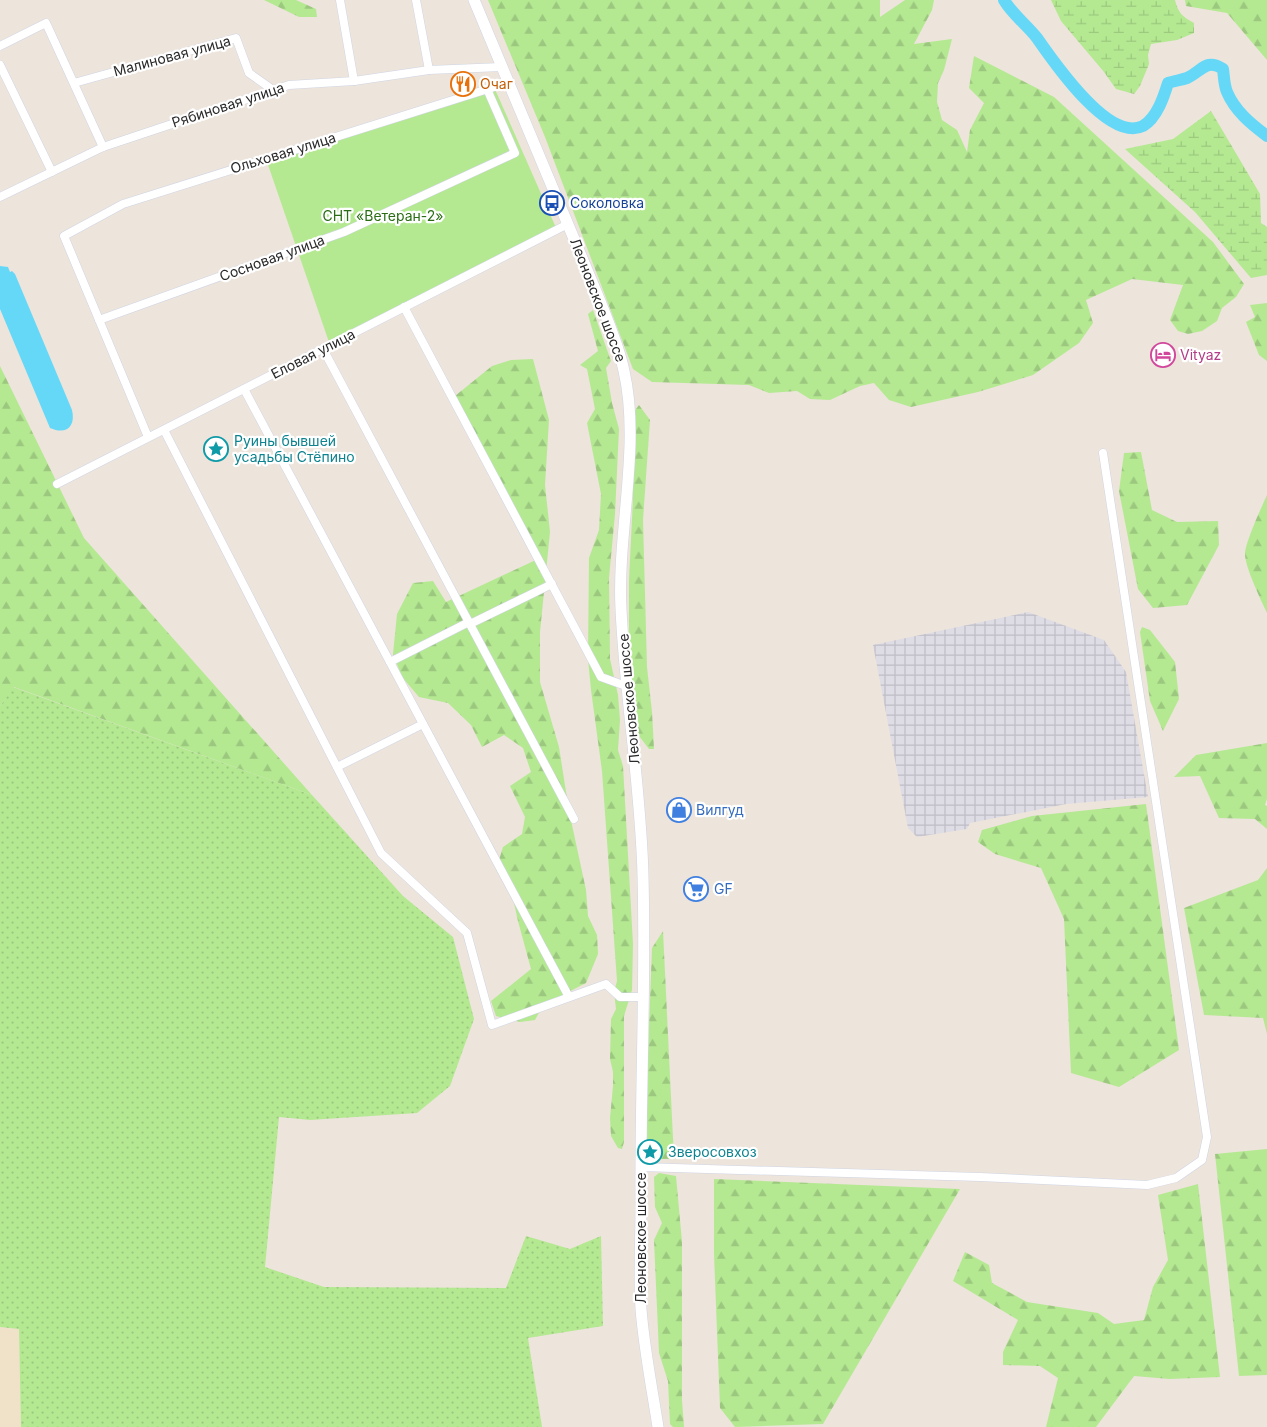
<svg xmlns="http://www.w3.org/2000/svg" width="1267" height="1427" font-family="Inter,sans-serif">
  <defs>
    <pattern id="industrial-grid" width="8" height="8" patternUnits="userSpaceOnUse" patternTransform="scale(1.25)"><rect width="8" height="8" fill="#dedce5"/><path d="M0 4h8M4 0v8" fill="none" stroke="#bfbdc5"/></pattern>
    <pattern id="grass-dots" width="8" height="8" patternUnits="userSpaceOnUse" patternTransform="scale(1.25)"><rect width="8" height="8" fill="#b4e992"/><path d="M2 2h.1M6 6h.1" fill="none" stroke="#9bc87e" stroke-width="1.8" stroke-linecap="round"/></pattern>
    <pattern id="forest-firs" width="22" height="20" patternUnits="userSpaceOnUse" patternTransform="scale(1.25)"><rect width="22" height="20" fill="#b4e992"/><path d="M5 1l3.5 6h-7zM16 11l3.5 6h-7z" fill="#9bc87e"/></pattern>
    <pattern id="wetland-marsh" width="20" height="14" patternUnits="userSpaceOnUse" patternTransform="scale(1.25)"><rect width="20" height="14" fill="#b4e992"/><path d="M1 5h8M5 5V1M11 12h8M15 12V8" fill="none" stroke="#9bc87e"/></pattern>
  </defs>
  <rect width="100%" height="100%" fill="#ede4db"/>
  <polygon fill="url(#industrial-grid)" points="1028,612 1104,640 1126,672 1148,797 1066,804 970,823 967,829 917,837 908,828 873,645"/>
  <polygon fill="#f0e2c8" points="0,1327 19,1329 21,1427 0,1427"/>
  <polygon fill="url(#grass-dots)" points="13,687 312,795 403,896 453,937 474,1019 450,1086 417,1113 310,1120 279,1117 265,1267 324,1287 506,1288 526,1236 570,1249 601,1236 603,1326 528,1338 542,1427 21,1427 19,1329 0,1327 0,706"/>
  <g fill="url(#forest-firs)">
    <polygon points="264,0 296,0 316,9 317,17 299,17"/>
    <polygon points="488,0 880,0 880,17 905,0 934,0 932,10 914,44 952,39 944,70 938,83 937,102 942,120 957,130 967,152 970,130 984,103 969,88 974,56 1054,97 1213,242 1244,284 1236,297 1222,308 1217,321 1202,331 1188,334 1178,331 1170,320 1183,285 1132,279 1086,300 1093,323 1079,343 1033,375 978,392 911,407 889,400 874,383 860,386 830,400 810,399 797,391 769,393 749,385 652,382 633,369 545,137"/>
    <polygon points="1185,0 1267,0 1267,60 1227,13 1186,6"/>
    <polygon points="1267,303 1267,361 1259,355 1246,322 1255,317 1250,305"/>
    <polygon points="593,310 611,361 606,368 612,403 619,429 615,514 609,578 610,659 618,695 620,720 618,750 623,766 633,944 632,990 624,1016 624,1142 622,1149 618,1148 611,1136 610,1118 613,1086 613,1072 610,1059 611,1019 616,1009 614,992 617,981 602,771 591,690 588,659 589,558 599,530 601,494 587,423 595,409 587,369 580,365 598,351 588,314"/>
    <polygon points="533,359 549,420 545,485 550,532 540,632 540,682 559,747 569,811 586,890 588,916 597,935 598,954 586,983 543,1005 535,1020 520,1022 496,1016 491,1001 531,969 518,921 511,890 496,870 503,847 522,834 525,817 510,786 531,772 523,748 504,735 482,747 471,725 448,703 419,697 402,677 393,654 397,614 413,583 433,581 446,602 538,559 455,396 492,366 511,360"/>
    <polygon points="0,366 84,538 312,795 14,687 0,706"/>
    <polygon points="639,405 650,420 643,520 647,667 652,712 654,749 649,749 636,732 629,647 629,580 633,498 633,413"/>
    <polygon points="1141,452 1152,510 1177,522 1218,521 1219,545 1187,605 1153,608 1138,589 1119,491 1124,453"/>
    <path d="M 1267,495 L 1267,613 C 1261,600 1245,567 1245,554 C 1245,543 1262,506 1267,495 Z"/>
    <polygon points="1142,627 1150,630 1175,662 1179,699 1163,731 1150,701 1140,632"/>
    <polygon points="1267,743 1267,799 1265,805 1267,806 1267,829 1255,819 1219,818 1200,776 1174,777 1196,755"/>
    <polygon points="1146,804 1179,1050 1119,1087 1071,1073 1064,919 1041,868 995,854 978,842 982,830 1032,816"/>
    <polygon points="1267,868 1267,1034 1263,1018 1204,1015 1184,908 1258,880"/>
    <polygon points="663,931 674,1159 644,1159 652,948"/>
    <polygon points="1267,1149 1267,1375 1239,1376 1215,1154"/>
    <polygon points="659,1173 676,1176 682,1242 682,1400 684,1427 673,1427 670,1424 668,1381 659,1353 654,1240 662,1223 655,1207 654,1177"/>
    <polygon points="714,1179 960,1189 823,1424 735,1427 720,1408 714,1254"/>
    <polygon points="1198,1184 1220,1377 1170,1379 1134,1376 1096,1427 1046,1427 1058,1378 1040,1366 1003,1365 1003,1352 1018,1320 953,1281 965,1252 989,1265 992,1283 1027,1302 1098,1313 1114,1324 1144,1320 1153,1287 1168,1260 1158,1195"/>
  </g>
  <g fill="url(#wetland-marsh)">
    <path d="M 1051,0 L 1175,0 C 1178,13 1183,17 1194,23 L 1194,33 L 1177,40 L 1151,44 L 1148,55 L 1149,64 L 1140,86 L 1134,94 L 1116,89 L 1104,72 L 1061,21 Z"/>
    <polygon points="1211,111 1260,194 1261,223 1267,227 1267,275 1251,278 1195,212 1125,149 1173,139"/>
  </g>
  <polygon fill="#b4e992" points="494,87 557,230 330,345 266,159"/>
  <path fill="#65d8f8" d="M 0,266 L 8,267 L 10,272 L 12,271 L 15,274 L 72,410 C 76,427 66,435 50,428 L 0,309 Z"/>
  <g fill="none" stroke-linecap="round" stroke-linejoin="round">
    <path stroke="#65d8f8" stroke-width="12" d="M 1004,0 C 1012,14 1027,25 1037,38 C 1053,61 1109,143 1143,126 C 1157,118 1164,96 1168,83 C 1174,81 1181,80 1187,78 C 1202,71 1206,58 1223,69 C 1224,76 1224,85 1227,92 C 1235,111 1251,124 1267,136"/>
    <defs>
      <g id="street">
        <polyline points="340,0 354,81"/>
        <polyline points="416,0 429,70"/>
        <polyline points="0,46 46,23 103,147"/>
        <polyline points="0,65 52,172"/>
        <polyline points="74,83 236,38 249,73 273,90"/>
        <polyline points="0,197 103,147 289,85 354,81 429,70 501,67"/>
        <polyline points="404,307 601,677 626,686"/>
        <polyline points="99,320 344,232 515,153 487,89"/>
        <polyline points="323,349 574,819"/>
        <polyline points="244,389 569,997"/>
        <polyline points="164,430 381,853 467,933 492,1025 606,984 620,997 644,997"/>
        <polyline points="148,437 64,236 123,204 507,83"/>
        <polyline points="57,484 568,224"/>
        <polyline points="470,624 552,584"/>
        <polyline points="390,662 469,622"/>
        <polyline points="337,767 423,724"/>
        <polyline points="641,1167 980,1177 1147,1185 1176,1178 1202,1160 1207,1137 1103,453"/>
      </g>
      <path id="secondary" d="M 474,0 L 600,301 C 609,324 619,347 624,371 C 641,446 617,531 621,609 C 625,698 641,787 643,876 C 646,986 640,1096 641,1206 C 641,1240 639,1275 641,1309 C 644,1348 652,1388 658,1427"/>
    </defs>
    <use href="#street" stroke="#d0d5e4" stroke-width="9"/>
    <use href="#secondary" stroke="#d0d5e4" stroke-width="12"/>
    <use href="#street" stroke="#fff" stroke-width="8"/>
    <use href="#secondary" stroke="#fff" stroke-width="11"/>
  </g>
  <defs>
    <symbol id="restaurant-ring" viewBox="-11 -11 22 22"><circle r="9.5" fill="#fff" stroke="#e8710a" stroke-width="1.5"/><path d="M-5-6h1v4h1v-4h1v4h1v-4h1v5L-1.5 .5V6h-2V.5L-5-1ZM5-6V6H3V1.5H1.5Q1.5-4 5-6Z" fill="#e8710a"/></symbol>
    <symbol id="bus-ring" viewBox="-11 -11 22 22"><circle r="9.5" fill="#fff" stroke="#1a4fb4" stroke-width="1.5"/><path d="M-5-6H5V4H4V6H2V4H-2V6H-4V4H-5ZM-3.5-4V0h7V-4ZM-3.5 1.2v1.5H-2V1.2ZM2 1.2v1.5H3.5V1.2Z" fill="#1a4fb4"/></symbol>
    <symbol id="hotel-ring" viewBox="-11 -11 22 22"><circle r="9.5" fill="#fff" stroke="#d1479c" stroke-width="1.5"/><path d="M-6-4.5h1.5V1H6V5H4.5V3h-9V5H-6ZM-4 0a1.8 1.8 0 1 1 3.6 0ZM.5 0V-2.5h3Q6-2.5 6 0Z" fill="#d1479c"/></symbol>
    <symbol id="sight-ring" viewBox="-11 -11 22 22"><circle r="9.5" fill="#fff" stroke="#0f9aa8" stroke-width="1.5"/><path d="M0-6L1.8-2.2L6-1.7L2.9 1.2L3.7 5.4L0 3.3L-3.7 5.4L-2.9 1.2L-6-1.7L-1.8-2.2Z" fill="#0f9aa8"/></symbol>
    <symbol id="shop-ring" viewBox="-11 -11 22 22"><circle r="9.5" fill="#fff" stroke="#3f7fe0" stroke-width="1.5"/><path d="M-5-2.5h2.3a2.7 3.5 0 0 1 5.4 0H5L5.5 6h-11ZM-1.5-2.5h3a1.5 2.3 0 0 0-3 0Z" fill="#3f7fe0"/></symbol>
    <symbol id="supermarket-ring" viewBox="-11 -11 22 22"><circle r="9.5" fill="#fff" stroke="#3f7fe0" stroke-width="1.5"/><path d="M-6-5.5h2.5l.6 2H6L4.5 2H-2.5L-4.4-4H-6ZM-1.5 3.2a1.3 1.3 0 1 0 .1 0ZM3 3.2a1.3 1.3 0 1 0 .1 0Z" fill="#3f7fe0"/></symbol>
  </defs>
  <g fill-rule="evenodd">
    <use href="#restaurant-ring" x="449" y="70" width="28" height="28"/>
    <use href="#bus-ring" x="538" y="189" width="28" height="28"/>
    <use href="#hotel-ring" x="1149" y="341" width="28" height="28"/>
    <use href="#sight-ring" x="202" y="435" width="28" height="28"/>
    <use href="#shop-ring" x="665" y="796" width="28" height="28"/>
    <use href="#supermarket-ring" x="682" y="875" width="28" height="28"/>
    <use href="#sight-ring" x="636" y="1138" width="28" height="28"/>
  </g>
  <g text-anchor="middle" stroke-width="4.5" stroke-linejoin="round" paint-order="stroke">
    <g font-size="14" fill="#2a2a2a" stroke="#fff">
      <text transform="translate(172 56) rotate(-15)" y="5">Малиновая улица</text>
      <text transform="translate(228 105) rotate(-18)" y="5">Рябиновая улица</text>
      <text transform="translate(283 153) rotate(-17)" y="5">Ольховая улица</text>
      <text transform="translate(272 258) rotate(-20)" y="5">Сосновая улица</text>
      <text transform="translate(598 300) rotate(69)" y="5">Леоновское шоссе</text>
      <text transform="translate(313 354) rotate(-27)" y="5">Еловая улица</text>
      <text transform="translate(629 699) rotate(-95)" y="5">Леоновское шоссе</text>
      <text transform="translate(641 1238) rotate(-90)" y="5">Леоновское шоссе</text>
    </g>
    <g font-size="14" fill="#c56008" stroke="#fff" text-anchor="start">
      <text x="480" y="89">Очаг</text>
    </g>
    <g font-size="14" fill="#164399" stroke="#fff" text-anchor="start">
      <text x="570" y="208">Соколовка</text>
    </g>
    <g font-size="14" fill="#2a6d14" stroke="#fff">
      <text x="383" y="221">СНТ «Ветеран-2»</text>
    </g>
    <g font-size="14" fill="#b23c85" stroke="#fff" text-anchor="start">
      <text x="1180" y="360">Vityaz</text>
    </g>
    <g font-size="14" fill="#0d838f" stroke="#fff" text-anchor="start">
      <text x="234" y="446">Руины бывшей<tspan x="234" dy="16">усадьбы Стёпино</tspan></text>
      <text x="668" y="1157">Зверосовхоз</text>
    </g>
    <g font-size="14" fill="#366cbe" stroke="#fff" text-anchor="start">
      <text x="696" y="815">Вилгуд</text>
      <text x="714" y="894">GF</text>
    </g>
  </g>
</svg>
